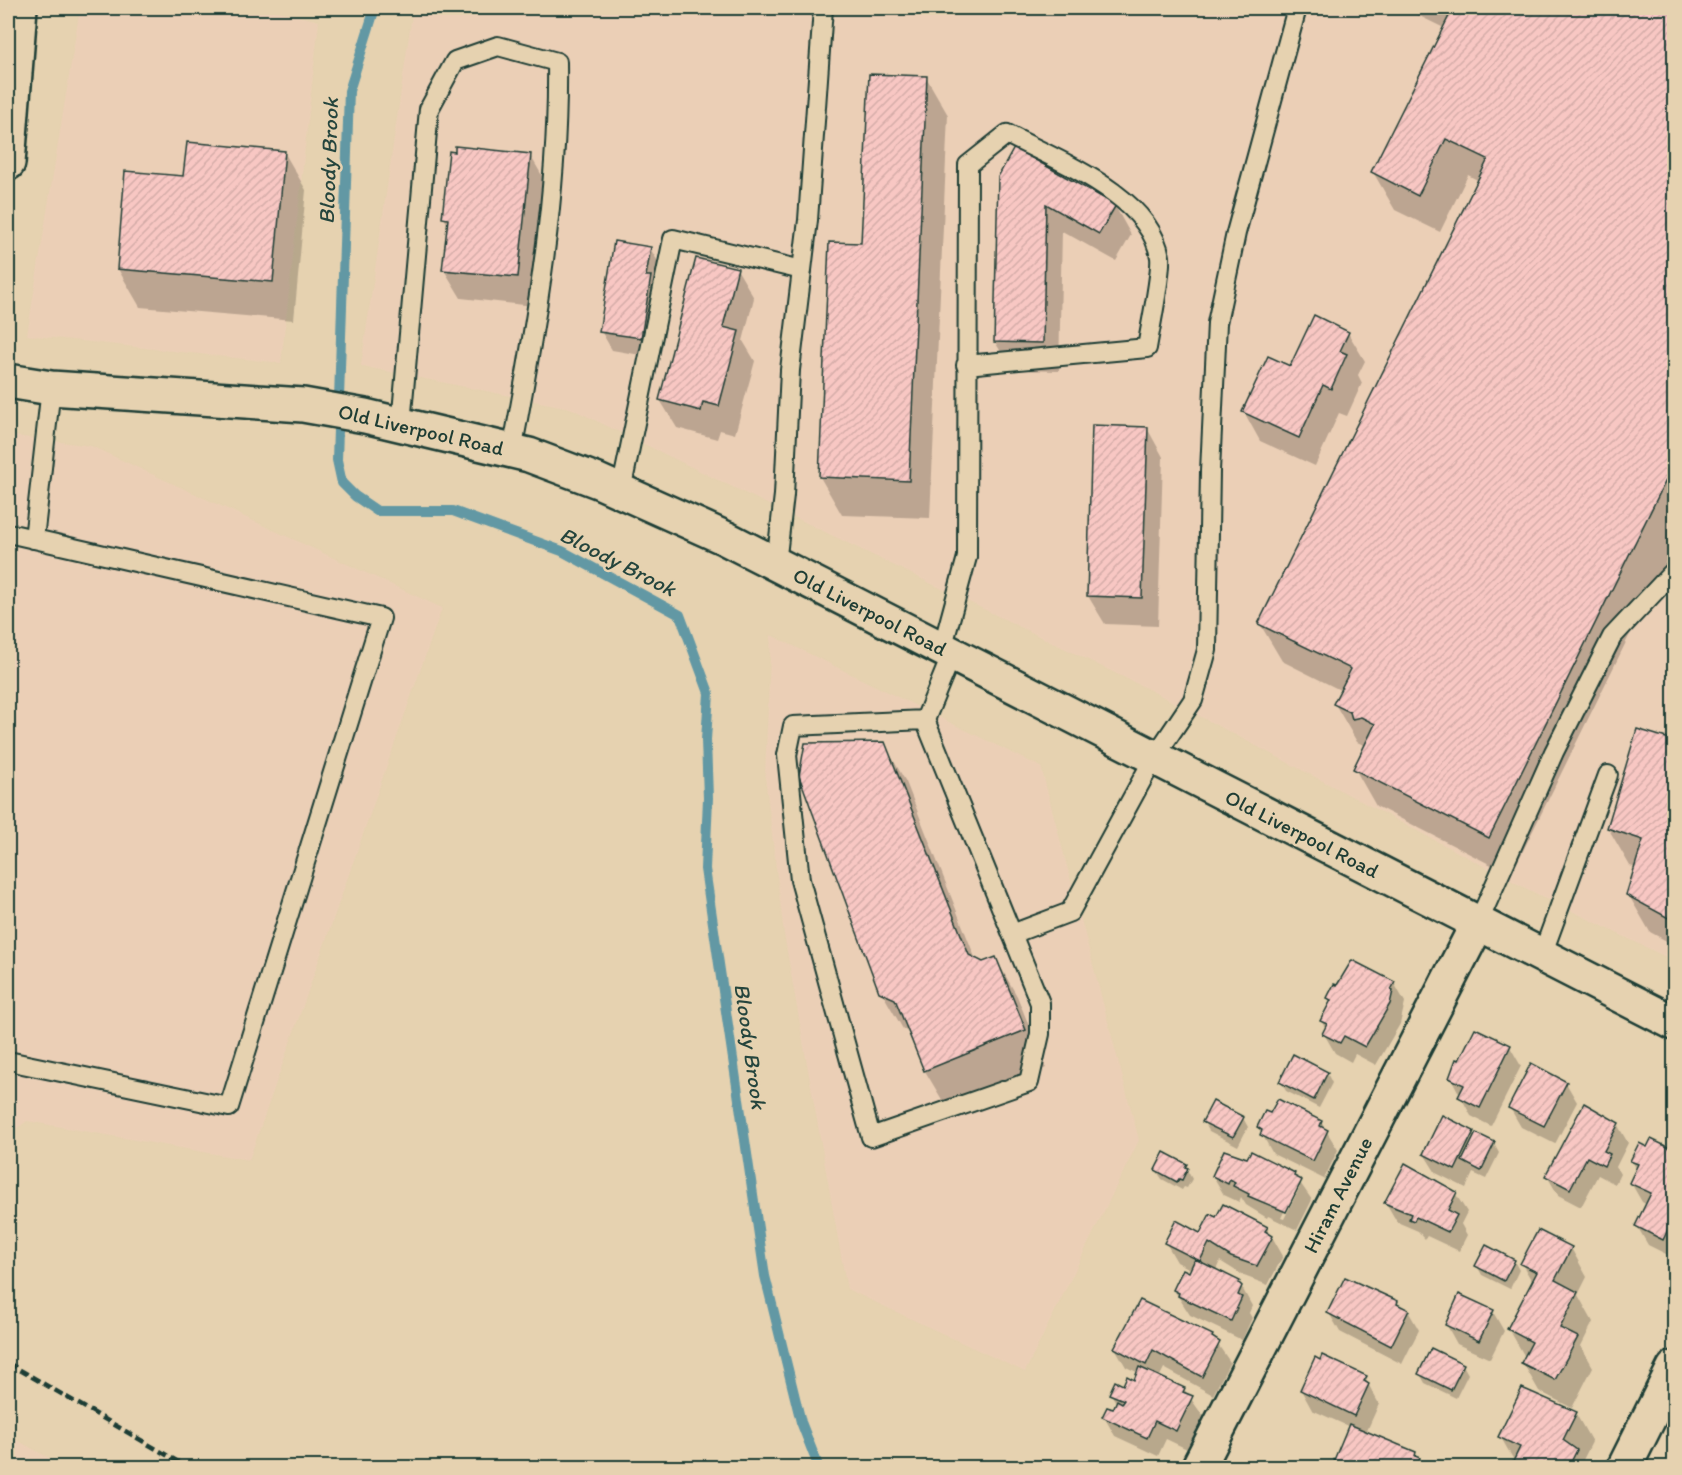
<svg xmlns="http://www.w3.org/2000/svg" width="1682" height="1475" font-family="Itim,sans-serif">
  <defs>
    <pattern id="building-hatch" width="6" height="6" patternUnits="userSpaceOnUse" patternTransform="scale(1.5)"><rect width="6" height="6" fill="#f8c7c3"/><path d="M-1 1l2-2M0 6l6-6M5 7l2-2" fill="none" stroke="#d4aca8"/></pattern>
  </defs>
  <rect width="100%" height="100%" fill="#e6d2b0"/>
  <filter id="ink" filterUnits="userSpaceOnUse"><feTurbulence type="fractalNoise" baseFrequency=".0167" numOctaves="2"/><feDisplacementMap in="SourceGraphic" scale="12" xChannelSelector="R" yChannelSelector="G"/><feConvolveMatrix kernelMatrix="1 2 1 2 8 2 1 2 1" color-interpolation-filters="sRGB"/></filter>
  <g filter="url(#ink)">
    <g fill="#ebcfb6">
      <polygon points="80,8 265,8 319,21 281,363 27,335"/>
      <polygon points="413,8 1674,8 1674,961 1537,894 1152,691 570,408 361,366"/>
      <polygon points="8,435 91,446 442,608 249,1160 27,1121 8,1135"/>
      <polygon points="771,635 1041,767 1139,1140 1025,1372 847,1289 784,934 765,776"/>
      <polygon points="8,1435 65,1467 8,1467"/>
    </g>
    <g fill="#0003" fill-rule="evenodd">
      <polygon points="1403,8 1674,8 1674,545 1511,875 1376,806 1355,769 1366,746 1357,742 1335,704 1342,691 1282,661 1260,624 1479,181 1468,175 1440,232 1395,210 1373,172 1444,28"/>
      <polygon points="926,77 948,115 930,518 842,515 820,477 863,245"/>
      <polygon points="284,152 306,190 294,320 140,307 118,269"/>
      <polygon points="530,155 547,184 534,306 461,298 444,270 449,226 444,218"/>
      <polygon points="999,177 1115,206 1131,235 1116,261 1062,231 1059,371 1012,370 995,342"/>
      <polygon points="650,248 661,267 652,357 612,350 601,331"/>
      <polygon points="737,269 754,298 743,341 755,361 735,434 720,430 717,439 677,428 660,400"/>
      <polygon points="1348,333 1365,361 1358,375 1362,383 1347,416 1339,413 1315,466 1260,441 1244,412 1291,368"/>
      <polygon points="1147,428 1163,457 1158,626 1105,624 1088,596"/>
      <polygon points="1638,731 1674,742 1674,945 1650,932 1628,894 1636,868 1630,866 1608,828"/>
      <polygon points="884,744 906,782 976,960 983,963 996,959 1017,996 1046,1068 947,1108 925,1071 910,1033 903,1029 881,991"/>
      <polygon points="1394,983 1405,1002 1403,1011 1400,1024 1376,1065 1355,1054 1351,1062 1335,1053 1324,1034 1326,1029 1321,1021 1331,1002 1329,998"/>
      <polygon points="1510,1047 1521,1066 1491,1126 1471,1116 1451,1078"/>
      <polygon points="1327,1073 1332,1083 1319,1108 1286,1091 1281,1082"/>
      <polygon points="1566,1083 1577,1102 1555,1144 1521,1127 1510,1108"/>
      <polygon points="1243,1118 1248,1127 1238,1146 1209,1131 1204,1122"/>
      <polygon points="1321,1122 1338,1150 1324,1179 1273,1154 1258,1127"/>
      <polygon points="1617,1124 1628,1143 1616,1167 1620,1174 1615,1184 1598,1175 1581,1207 1558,1195 1547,1176"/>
      <polygon points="1473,1132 1476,1137 1494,1144 1499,1153 1486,1179 1473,1173 1466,1188 1436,1173 1424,1154"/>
      <polygon points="1651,1141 1674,1152 1674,1258 1648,1245 1637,1226 1647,1205 1642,1202 1631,1183 1637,1170 1632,1161 1647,1149"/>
      <polygon points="1185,1166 1192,1179 1187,1188 1184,1187 1182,1190 1162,1179 1156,1170"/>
      <path d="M 1294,1174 L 1312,1200 L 1297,1230 L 1268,1216 L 1267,1218 L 1246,1205 L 1241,1197 L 1239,1202 L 1224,1195 L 1213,1176 ZM 1296,1187 L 1300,1187 L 1284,1219 L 1281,1218 Z"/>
      <polygon points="1455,1193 1467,1212 1461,1224 1467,1235 1459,1251 1427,1236 1425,1239 1418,1231 1397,1222 1386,1203"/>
      <polygon points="1216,1219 1267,1228 1283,1256 1268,1285 1244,1276 1220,1261 1216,1270 1239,1282 1252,1306 1249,1313 1252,1318 1242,1340 1190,1315 1174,1290 1192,1270 1177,1262 1166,1243 1201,1235"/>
      <polygon points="1571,1248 1587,1277 1578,1295 1593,1322 1581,1346 1593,1367 1572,1408 1539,1391 1523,1363 1525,1357 1509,1329 1533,1283 1522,1264"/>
      <polygon points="1514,1261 1519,1270 1510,1289 1482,1275 1477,1266"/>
      <polygon points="1397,1303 1408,1311 1419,1330 1402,1364 1340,1332 1329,1313"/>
      <polygon points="1493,1312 1504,1331 1490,1359 1457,1344 1446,1324"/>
      <polygon points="1212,1336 1230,1362 1213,1395 1164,1368 1159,1378 1184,1389 1203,1416 1187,1449 1166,1439 1158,1456 1115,1436 1104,1417 1114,1411 1117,1404 1111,1394 1135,1382 1139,1373 1126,1367 1115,1348"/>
      <polygon points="1463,1365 1468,1374 1456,1398 1425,1383 1420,1374"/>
      <polygon points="1365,1378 1379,1404 1366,1433 1415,1454 1424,1468 1340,1468 1336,1460 1350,1427 1312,1410 1301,1390"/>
      <polygon points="1576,1414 1592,1442 1582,1462 1585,1468 1512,1468 1515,1462 1500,1436"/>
    </g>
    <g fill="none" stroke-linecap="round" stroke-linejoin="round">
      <polyline stroke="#6298a4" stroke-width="10" points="375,8 349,91 337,460 342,483 355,496 377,511 453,511 562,551 680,615 709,693 706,740 708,798 705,869 765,1276 801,1422 819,1468"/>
    </g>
    <g fill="url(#building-hatch)" stroke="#1f3d34" stroke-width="1.5">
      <polygon points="1453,8 1674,8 1674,464 1489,838 1353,769 1375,724 1361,717 1352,719 1350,712 1333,704 1351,669 1258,624 1488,159 1446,139 1418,196 1371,172"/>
      <polygon points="869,74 927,76 909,481 819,477 829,242 861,243"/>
      <polygon points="187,142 285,151 273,282 117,269 125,171 183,176"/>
      <polygon points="455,146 531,154 518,277 442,270 448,219 442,218 449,151 455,152"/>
      <polygon points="1014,148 1116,205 1099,234 1046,204 1043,343 994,342 998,177"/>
      <polygon points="614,241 651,247 646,276 651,276 641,338 599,332"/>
      <polygon points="696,258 738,268 723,327 739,331 719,406 703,402 701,411 659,400"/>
      <polygon points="1314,315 1349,332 1340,351 1347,354 1331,389 1323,385 1299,438 1242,412 1268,356 1290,366"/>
      <polygon points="1092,425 1148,427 1142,598 1087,596"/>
      <polygon points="1637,729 1673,740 1674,736 1674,921 1626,895 1643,840 1607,828"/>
      <polygon points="885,742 969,955 983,962 996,957 1026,1030 924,1071 895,999 879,992 799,776 805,743"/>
      <polygon points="1352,960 1395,982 1391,990 1393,991 1390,1004 1365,1047 1344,1036 1340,1043 1322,1034 1327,1024 1320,1021 1331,1000 1327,998 1334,984 1337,985"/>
      <polygon points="1475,1028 1511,1045 1480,1108 1458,1097 1464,1085 1449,1078 1456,1059 1459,1060"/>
      <polygon points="1293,1054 1328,1072 1314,1100 1279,1082"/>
      <polygon points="1531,1063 1567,1082 1544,1126 1508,1108"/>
      <polygon points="1278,1099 1322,1121 1320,1126 1328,1130 1313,1161 1260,1135 1262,1130 1257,1127 1265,1111 1270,1113"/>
      <polygon points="1213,1101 1244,1117 1233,1137 1202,1122"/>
      <polygon points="1584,1103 1619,1123 1604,1151 1610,1154 1604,1166 1587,1157 1570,1189 1545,1176"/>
      <polygon points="1442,1115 1474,1131 1455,1170 1423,1154"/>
      <polygon points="1476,1133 1495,1142 1481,1171 1462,1161"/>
      <polygon points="1651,1139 1674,1150 1674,1217 1663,1240 1635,1226 1651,1193 1629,1183 1638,1164 1630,1161 1639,1143 1647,1147"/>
      <polygon points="1224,1150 1247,1158 1251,1151 1295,1173 1294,1176 1302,1180 1286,1212 1248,1196 1249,1194 1233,1186 1235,1182 1230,1179 1228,1184 1212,1176"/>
      <polygon points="1164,1152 1187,1164 1185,1167 1188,1168 1182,1180 1179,1179 1177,1182 1155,1170"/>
      <polygon points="1405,1163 1457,1192 1448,1210 1457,1215 1448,1232 1416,1217 1414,1221 1409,1219 1411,1214 1384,1203"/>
      <polygon points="1223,1204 1268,1227 1265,1231 1273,1236 1257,1266 1231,1257 1209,1243 1200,1261 1164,1243 1176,1220 1200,1233 1210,1214 1216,1217"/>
      <polygon points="1538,1230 1572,1247 1555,1280 1578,1292 1560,1328 1578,1337 1555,1380 1521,1363 1532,1342 1507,1329 1537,1272 1520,1264"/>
      <polygon points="1486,1245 1515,1260 1504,1281 1475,1266"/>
      <polygon points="1195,1259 1240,1281 1239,1283 1242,1286 1238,1295 1242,1297 1231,1321 1178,1296 1179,1293 1173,1290 1183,1269 1189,1272"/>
      <polygon points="1345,1277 1398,1301 1397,1304 1409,1310 1391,1346 1327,1313"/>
      <polygon points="1459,1294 1494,1310 1479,1341 1445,1325"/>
      <polygon points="1140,1300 1213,1335 1212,1337 1220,1342 1202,1377 1153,1350 1146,1365 1114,1348"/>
      <polygon points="1431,1348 1464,1364 1451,1390 1418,1374"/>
      <polygon points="1322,1355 1367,1376 1364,1381 1369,1384 1354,1416 1300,1390 1315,1357 1320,1360"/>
      <polygon points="1139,1367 1185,1388 1183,1392 1193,1396 1176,1431 1155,1421 1147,1438 1102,1417 1107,1407 1113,1409 1117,1400 1122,1403 1124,1400 1109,1394 1115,1381 1123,1385 1127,1376 1134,1380"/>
      <polygon points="1522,1388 1577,1412 1563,1440 1577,1450 1568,1468 1510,1468 1520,1447 1498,1437"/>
      <polygon points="1349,1424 1416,1452 1415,1456 1420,1458 1416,1468 1352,1468 1334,1460"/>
    </g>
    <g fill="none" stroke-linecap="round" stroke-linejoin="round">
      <defs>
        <g id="service">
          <path d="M 401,424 L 429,109 L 455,61 L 498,46 L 557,62 C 559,192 536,323 512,451"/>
          <polyline points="621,491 673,239 802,270"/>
          <polyline points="8,533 381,618 229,1107 8,1061"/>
          <polyline points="34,539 51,388"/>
          <polyline points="776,564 784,495 790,370 808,220 823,8"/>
          <path d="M 942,649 L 967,557 L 968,165 L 1007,134 C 1057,161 1149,194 1160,257 C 1162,272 1150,329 1147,348 L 966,365"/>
          <polyline points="925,720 793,726 787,755 800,880 871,1137 1029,1082 1040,1034 1040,1003 925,720 952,654"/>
          <polyline points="1478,923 1554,752 1612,637 1674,571"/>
          <polyline points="1012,934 1070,912 1154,758 1193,700 1207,650 1210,471 1217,323 1236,233 1297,8"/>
          <polyline points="1542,955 1608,775"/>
        </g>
        <g id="minor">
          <polyline points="8,163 20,8"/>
          <polyline points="1198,1468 1478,923"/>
          <polyline points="1624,1468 1674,1368"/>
        </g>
        <polyline id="secondary" points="8,381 51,388 303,405 365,416 529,455 598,481 725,538 1674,1023"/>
      </defs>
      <use href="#service" stroke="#1f3d34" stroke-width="22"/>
      <use href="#minor" stroke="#1f3d34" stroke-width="38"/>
      <use href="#secondary" stroke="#1f3d34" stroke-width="38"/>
      <use href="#service" stroke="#e6d2b0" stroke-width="18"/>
      <use href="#minor" stroke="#e6d2b0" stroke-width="33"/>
      <use href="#secondary" stroke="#e6d2b0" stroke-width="33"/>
      <polyline stroke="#1f3d34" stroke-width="4.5" stroke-dasharray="9 4.5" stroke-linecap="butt" points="8,1363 189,1468"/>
    </g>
  </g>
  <g text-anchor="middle" stroke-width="5" stroke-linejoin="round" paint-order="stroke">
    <g font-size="21" fill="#1f3d34" stroke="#e6d2b0">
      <text transform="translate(421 430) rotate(13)" y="7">Old Liverpool Road</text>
      <text transform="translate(870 612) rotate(27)" y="7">Old Liverpool Road</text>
      <text transform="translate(1302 834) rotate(27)" y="7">Old Liverpool Road</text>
      <text transform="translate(1338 1195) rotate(-63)" y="7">Hiram Avenue</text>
    </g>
    <g font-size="22" font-style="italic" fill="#25453d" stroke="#e6d2b0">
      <text transform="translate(328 161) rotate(-88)" y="8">Bloody Brook</text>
      <text transform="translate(618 561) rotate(27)" y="8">Bloody Brook</text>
      <text transform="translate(751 1046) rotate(82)" y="8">Bloody Brook</text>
    </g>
  </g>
  <rect width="1682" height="1475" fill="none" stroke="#e6d2b0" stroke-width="30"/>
  <rect x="15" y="15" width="1652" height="1445" fill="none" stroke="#1f3d34" stroke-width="2" filter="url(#ink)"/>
</svg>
